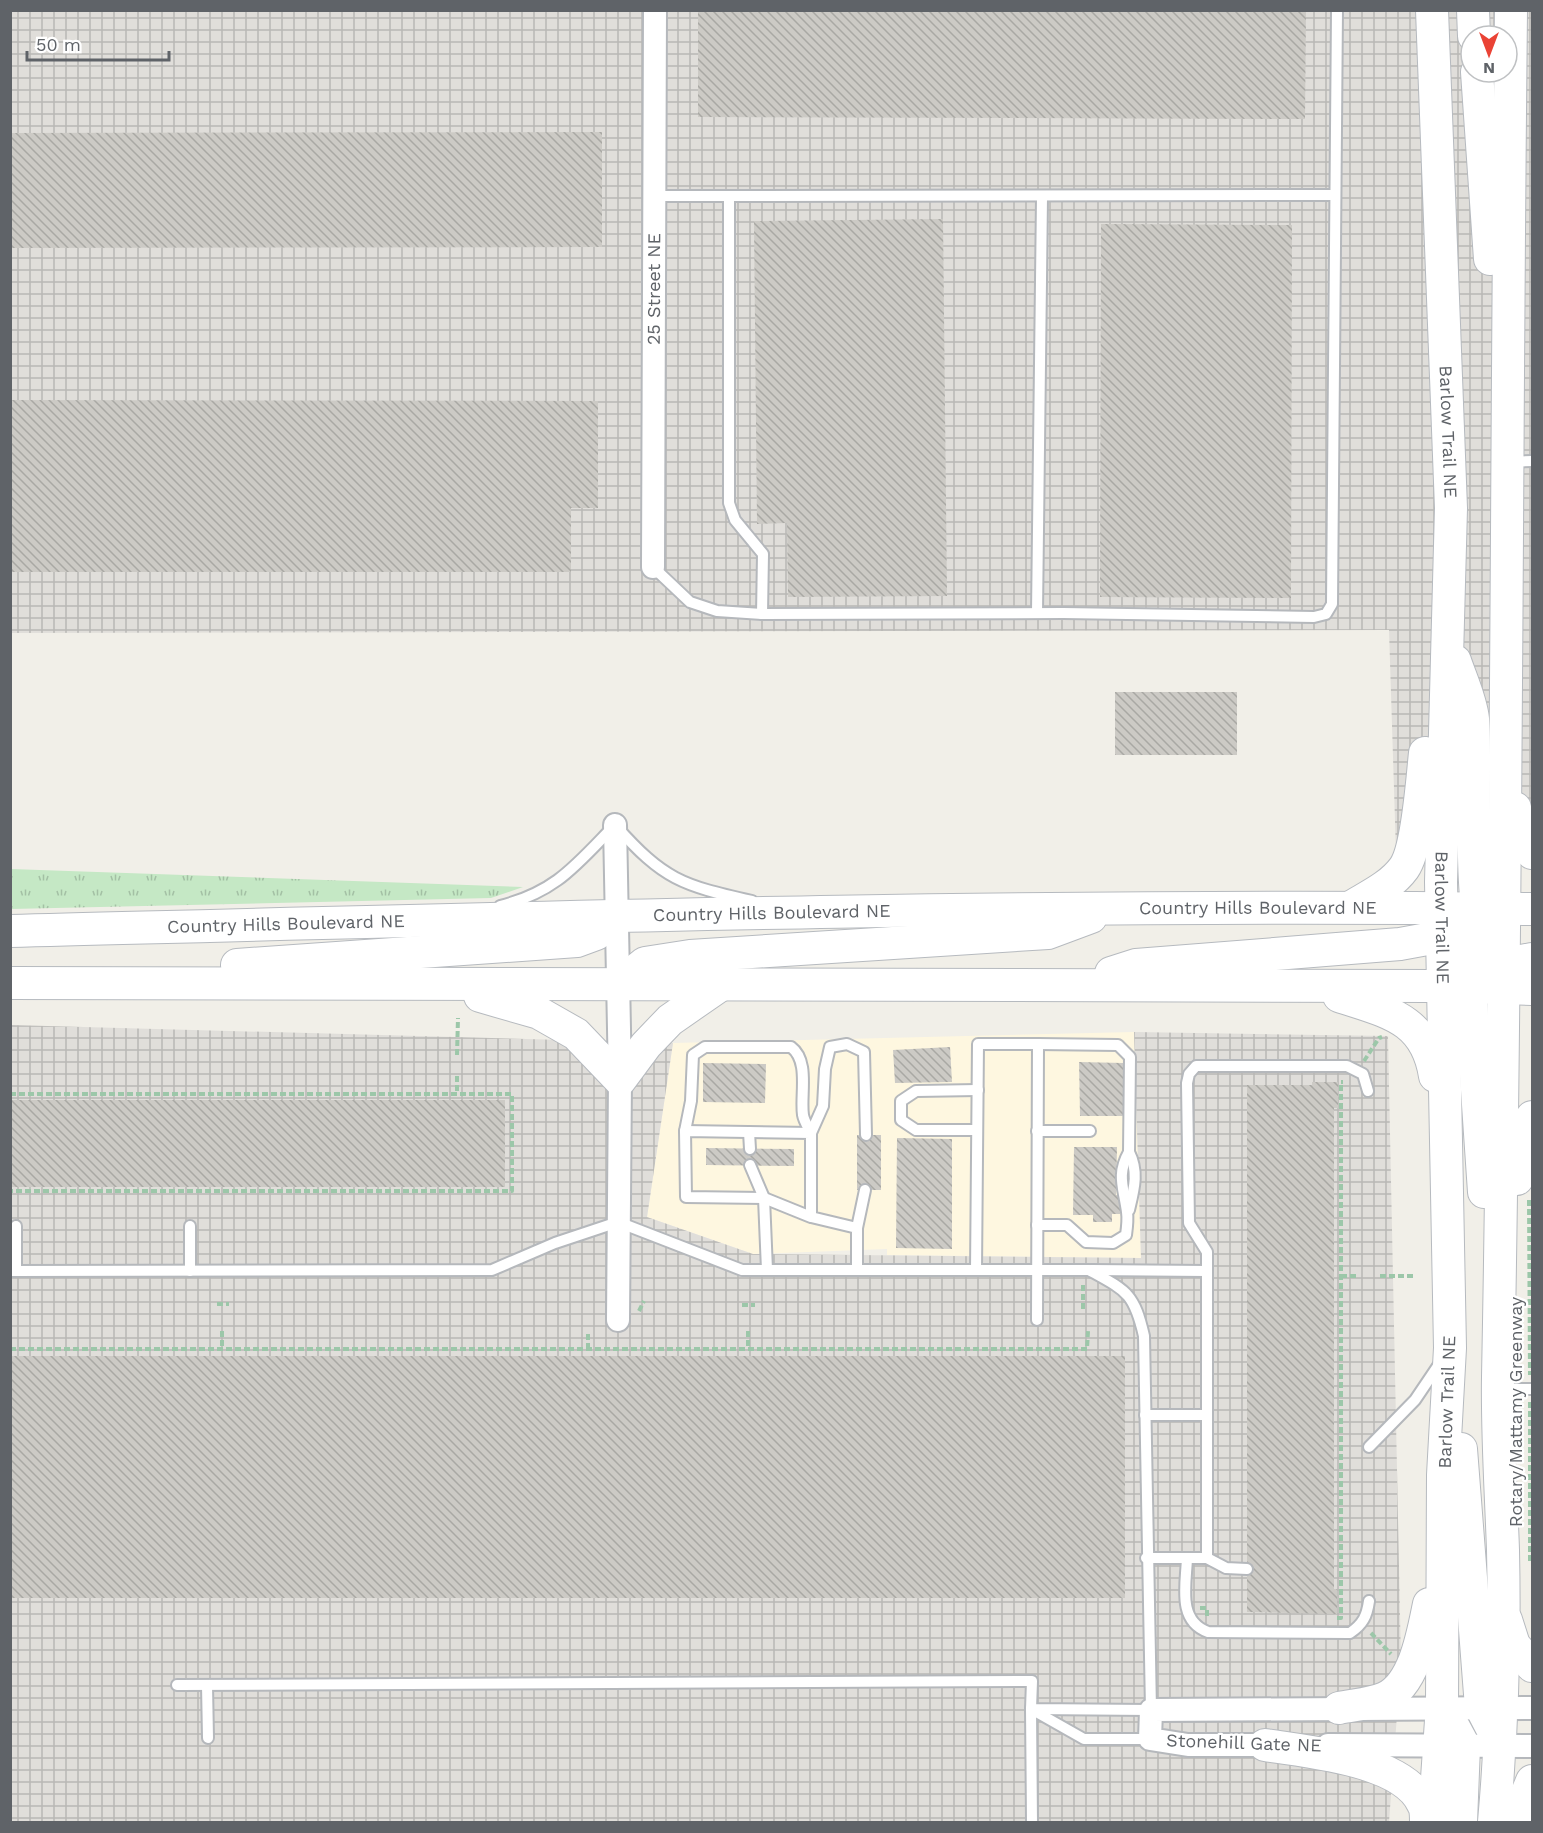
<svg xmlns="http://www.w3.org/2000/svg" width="1543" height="1833" font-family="'Work Sans',sans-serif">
  <defs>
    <pattern id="industrial-grid" width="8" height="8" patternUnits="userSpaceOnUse" patternTransform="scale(1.5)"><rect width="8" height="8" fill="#e0deda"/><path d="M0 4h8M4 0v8" fill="none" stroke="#b9b8b5"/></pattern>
    <pattern id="grass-tufts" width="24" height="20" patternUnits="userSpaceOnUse" patternTransform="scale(1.5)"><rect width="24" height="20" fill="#c5e8c5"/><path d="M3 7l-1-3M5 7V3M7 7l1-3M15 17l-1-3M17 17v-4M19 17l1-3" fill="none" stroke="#a3c0a4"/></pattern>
    <pattern id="building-back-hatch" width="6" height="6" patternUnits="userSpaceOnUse" patternTransform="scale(1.5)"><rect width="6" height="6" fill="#cccac5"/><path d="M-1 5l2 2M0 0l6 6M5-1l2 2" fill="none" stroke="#a9a8a4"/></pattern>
  </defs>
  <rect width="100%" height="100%" fill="#f1efe8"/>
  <polygon fill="#fef7e0" points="1134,1032 1141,1258 887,1255 887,1249 753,1254 647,1217 673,1043"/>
  <g fill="url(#industrial-grid)" fill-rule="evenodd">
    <path d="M 10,11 L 1532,11 L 1532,852 L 1396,852 L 1389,630 L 11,633 ZM 1471,36 L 1507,36 L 1507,72 L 1471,72 Z"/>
    <polygon points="11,1025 673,1043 647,1217 753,1254 1141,1258 1134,1032 1388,1036 1401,1662 1389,1822 11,1822"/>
  </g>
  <polygon fill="url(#grass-tufts)" points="11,869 523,887 491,898 11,909"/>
  <g fill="url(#building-back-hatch)">
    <polygon points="698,10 1306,10 1305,119 698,117"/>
    <polygon points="602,132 602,247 10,248 10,133"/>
    <polygon points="943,219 947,596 788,597 787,523 757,524 754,221"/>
    <polygon points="1101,224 1292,225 1291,598 1100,597"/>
    <polygon points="10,400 598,401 598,508 571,508 571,572 10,572"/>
    <rect x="1115" y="692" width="122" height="63"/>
    <polygon points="950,1047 952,1082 895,1083 893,1050"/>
    <polygon points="1079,1062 1123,1063 1123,1116 1080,1116"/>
    <polygon points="703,1063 766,1064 765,1103 703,1102"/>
    <polygon points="1312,1082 1338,1082 1338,1108 1334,1108 1334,1589 1337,1589 1337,1614 1247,1612 1247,1085 1312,1085"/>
    <rect x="10" y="1100" width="495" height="87"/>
    <rect x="857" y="1135" width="24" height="55"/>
    <polygon points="897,1138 952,1139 952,1249 896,1248"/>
    <polygon points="1074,1147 1117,1147 1116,1195 1120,1195 1120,1214 1112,1214 1112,1222 1093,1222 1093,1215 1073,1215"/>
    <polygon points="706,1148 794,1149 794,1166 706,1165"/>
    <rect x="10" y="1356" width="1115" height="242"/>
  </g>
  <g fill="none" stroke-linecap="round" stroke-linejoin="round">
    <defs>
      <g id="lane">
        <polyline points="655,196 729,196 729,503 735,520 763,554 762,614"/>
        <polyline points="729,196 1333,195"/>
        <polyline points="1510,462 1532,461"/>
        <polyline points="653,567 690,602 717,611 762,614 1063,613 1314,617 1326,614 1332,604 1337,10"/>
        <polyline points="1037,613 1042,197"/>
        <path d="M 500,906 C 556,892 576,865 615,825 C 664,880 681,885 752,901"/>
        <polyline points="977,1130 916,1130 901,1120 901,1101 916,1091 978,1090"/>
        <path d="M 685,1131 L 691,1101 L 693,1055 L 705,1047 L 791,1047 C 810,1061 800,1095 803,1115 C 804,1121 808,1127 811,1133"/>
        <polyline points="1037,1131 1090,1131"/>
        <polyline points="749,1132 750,1149"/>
        <polyline points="811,1133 823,1106 825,1069 830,1047 847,1044 864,1052 866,1135"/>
        <polyline points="750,1165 764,1198 767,1270"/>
        <path d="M 1129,1210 C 1134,1189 1139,1172 1129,1152"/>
        <polyline points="811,1217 764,1198 686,1197 685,1131 811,1133 811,1217 857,1228 857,1270"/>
        <path d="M 1037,1225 L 1067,1225 L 1086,1242 L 1113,1243 L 1126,1235 C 1127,1228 1128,1219 1127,1212 C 1124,1188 1116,1175 1129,1152 L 1130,1057 L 1118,1045 L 1038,1044"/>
        <polyline points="16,1226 16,1271"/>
        <polyline points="190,1226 190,1271"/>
        <polyline points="857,1228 865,1190"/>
        <polyline points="976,1270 978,1044 1038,1044 1037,1320"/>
        <polyline points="1091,1270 1207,1271"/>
        <path d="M 10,1271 L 492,1270 L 555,1243 L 618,1222 L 742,1270 L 1089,1270 C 1127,1291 1134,1293 1144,1336 L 1151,1710 L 1031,1709 L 1032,1681 L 177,1685"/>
        <polyline points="1500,1389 1532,1389"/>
        <polyline points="1145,1415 1206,1415"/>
        <polyline points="1369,1447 1415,1400 1440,1363"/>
        <polyline points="1146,1558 1207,1558 1226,1568 1247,1569"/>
        <path d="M 1187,1558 C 1186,1585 1177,1621 1208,1632 L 1350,1633 C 1363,1624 1367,1616 1369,1601"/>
        <polyline points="1207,1558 1207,1252 1189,1223 1187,1083 1189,1074 1196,1066 1347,1066 1363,1074 1368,1091"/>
        <polyline points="207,1685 208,1738"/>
        <polyline points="1031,1709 1084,1739 1150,1739"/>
        <polyline points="1031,1709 1032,1822"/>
      </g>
      <g id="street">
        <path id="s1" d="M 653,567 L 655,10"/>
        <polyline points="615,825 620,1080 618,1320"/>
        <polyline points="1280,1745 1188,1745 1150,1739 1151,1710 1532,1708"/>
        <polyline points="1328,1745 1532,1746"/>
      </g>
      <g id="secondary">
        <path id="s2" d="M 1432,10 L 1451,508 L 1441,882 L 1450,1348 L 1443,1475 L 1442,1706 L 1434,1822"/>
        <polyline points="1473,10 1474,36"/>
        <polyline points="1477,72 1490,259"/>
        <path d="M 1455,661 C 1461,679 1471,700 1473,719 C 1478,789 1462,918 1497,977"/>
        <polyline points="1515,808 1520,838 1532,853"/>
        <path d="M 1351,907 C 1369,896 1391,886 1404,868 C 1418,848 1422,780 1425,753"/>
        <polyline points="1447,917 1458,934 1470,987 1484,1192"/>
        <path id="s3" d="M 10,931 C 518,918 1025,903 1532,909"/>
        <polyline points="237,965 577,941 596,934 616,916"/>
        <polyline points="1483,968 1532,959"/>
        <polyline points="1111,973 1136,965 1400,944 1460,933"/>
        <polyline points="10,983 1441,986 1532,989"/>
        <polyline points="618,985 645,963 690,956 1048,933 1091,917"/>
        <polyline points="480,996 539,1013 576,1034 620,1080 646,1045 670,1020 719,986"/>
        <path d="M 1339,996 C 1387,1012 1426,1018 1435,1076"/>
        <polyline points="1517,1179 1525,1136 1532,1117"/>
        <polyline points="1461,1449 1481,1707 1494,1732"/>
        <polyline points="1506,1620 1514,1645 1532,1666"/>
        <polyline points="1443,1707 1464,1746 1461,1822"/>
        <path d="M 1339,1708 C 1353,1705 1372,1704 1385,1698 C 1415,1684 1423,1633 1429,1604"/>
        <path d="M 1265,1745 C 1307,1752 1403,1759 1423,1804 C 1426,1809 1426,1817 1426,1822"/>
        <path d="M 1494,1822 C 1502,1732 1505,1640 1503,1550 C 1501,1492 1497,1434 1498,1377 C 1507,921 1506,466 1511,10"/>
        <polyline points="1515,1822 1532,1781"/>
      </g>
    </defs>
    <use href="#lane" stroke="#b5b8bc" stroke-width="14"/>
    <use href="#street" stroke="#b5b8bc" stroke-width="26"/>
    <use href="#secondary" stroke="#b6babf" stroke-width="34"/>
    <g stroke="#9cc7a9" stroke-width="4" stroke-dasharray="6 3" stroke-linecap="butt">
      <polyline points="457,1055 458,1018"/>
      <polyline points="1364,1061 1379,1038 1382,1037"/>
      <polyline points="457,1076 457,1094"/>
      <polyline points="10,1094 512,1094 512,1191 10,1191"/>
      <polyline points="1529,1200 1530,1375"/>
      <polyline points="1341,1276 1359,1276"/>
      <polyline points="1380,1276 1415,1276"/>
      <polyline points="1083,1285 1083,1310"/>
      <polyline points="217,1304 229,1304"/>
      <polyline points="742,1305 755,1305"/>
      <polyline points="639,1311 644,1301"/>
      <polyline points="222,1331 222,1349"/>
      <polyline points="748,1331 748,1349"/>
      <polyline points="10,1349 1087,1349 1088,1331"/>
      <polyline points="588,1349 588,1331"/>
      <polyline points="1530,1561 1530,1401"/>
      <polyline points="1200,1608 1207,1608 1207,1617"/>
      <polyline points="1337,1618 1341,1618 1341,1082 1343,1082"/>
      <polyline points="1371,1633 1391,1654"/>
    </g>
    <use href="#lane" stroke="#fff" stroke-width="10"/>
    <use href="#street" stroke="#fff" stroke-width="22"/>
    <use href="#secondary" stroke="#fff" stroke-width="32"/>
  </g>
  <g text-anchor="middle" stroke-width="4.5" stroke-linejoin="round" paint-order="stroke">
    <g font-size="18" fill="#5f6368" stroke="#fff">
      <text dy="6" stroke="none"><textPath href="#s1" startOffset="278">25 Street NE</textPath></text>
      <text dy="6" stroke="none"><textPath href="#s2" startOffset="422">Barlow Trail NE</textPath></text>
      <text dy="6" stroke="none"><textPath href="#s3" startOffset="1248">Country Hills Boulevard NE</textPath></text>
      <text dy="6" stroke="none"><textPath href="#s3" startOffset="762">Country Hills Boulevard NE</textPath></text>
      <text dy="6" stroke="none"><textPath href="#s2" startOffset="908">Barlow Trail NE</textPath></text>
      <text dy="6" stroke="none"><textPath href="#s3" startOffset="276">Country Hills Boulevard NE</textPath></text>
      <text transform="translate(1447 1402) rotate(-88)" y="6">Barlow Trail NE</text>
      <text transform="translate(1516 1412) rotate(-90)" y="6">Rotary/Mattamy Greenway</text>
      <text transform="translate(1244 1743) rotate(2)" y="6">Stonehill Gate NE</text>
    </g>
  </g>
  <rect width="1543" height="1833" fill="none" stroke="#5f6368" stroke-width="24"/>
  <g transform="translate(1489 54) rotate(180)"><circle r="28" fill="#ffffff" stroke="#bfc1c3" stroke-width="1.5"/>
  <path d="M0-4.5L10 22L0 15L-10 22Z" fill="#ea4335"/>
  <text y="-9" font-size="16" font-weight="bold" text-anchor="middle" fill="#5f6368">N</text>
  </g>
  <path d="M27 51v9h142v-9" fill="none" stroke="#5f6368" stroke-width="3"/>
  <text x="36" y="51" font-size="18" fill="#5f6368" stroke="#ffffff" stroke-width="4.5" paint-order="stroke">50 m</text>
</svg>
